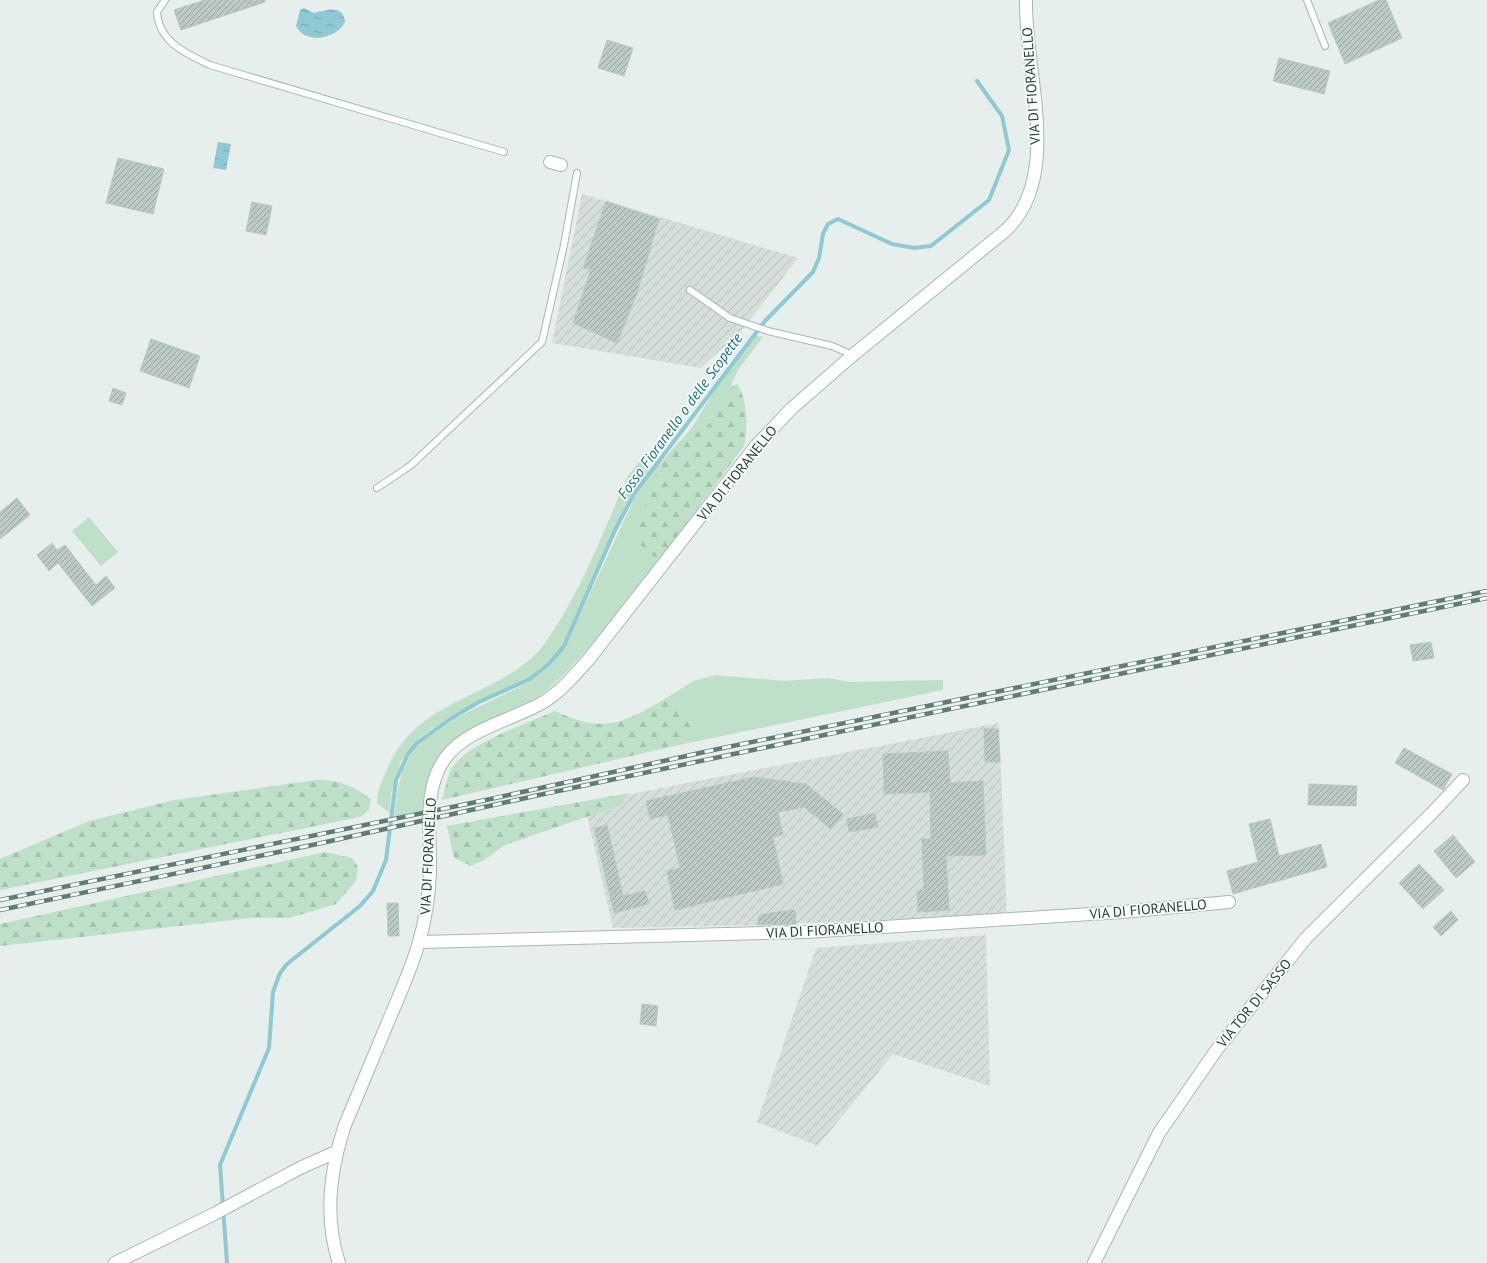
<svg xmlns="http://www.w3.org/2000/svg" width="1487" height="1263" font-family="'PT Sans',sans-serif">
  <defs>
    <pattern id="industrial-furrows" width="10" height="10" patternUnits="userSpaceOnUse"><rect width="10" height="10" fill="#d4dfda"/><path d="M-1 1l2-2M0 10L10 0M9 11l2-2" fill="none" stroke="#b6c1bc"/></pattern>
    <pattern id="forest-firs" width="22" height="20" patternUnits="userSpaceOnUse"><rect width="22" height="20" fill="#bfe0c8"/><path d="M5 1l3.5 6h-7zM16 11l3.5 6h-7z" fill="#a4c1ad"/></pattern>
    <pattern id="water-ripples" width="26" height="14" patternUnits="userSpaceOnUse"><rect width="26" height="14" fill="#8ec9d4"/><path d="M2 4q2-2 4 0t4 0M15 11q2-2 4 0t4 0" fill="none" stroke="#74a5ad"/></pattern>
    <pattern id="building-hatch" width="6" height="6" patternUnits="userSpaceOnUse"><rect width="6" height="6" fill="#bbcac4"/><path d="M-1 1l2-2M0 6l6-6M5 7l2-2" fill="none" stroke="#98a6a0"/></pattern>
  </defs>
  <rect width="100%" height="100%" fill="#e6efeb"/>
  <g fill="url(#industrial-furrows)">
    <polygon points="582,194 606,201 798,258 743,329 701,368 552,343"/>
    <polygon points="999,723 1007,915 758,925 613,928 584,803"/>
    <polygon points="986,935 990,1086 893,1054 818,1146 757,1122 816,948"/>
  </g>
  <g fill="#bfe0c8">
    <polygon points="756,336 763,337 738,370 718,413 707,426 691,429 713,393"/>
    <path d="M 639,462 L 651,468 L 633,494 L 615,527 L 563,646 L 549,662 L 530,678 L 452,715 L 418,739 L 401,761 L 391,794 L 390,813 L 377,803 C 377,790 382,781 387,769 C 418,698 488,701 537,653 C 543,647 548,638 553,631 C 584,584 605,527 628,476 Z"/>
    <path d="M 654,470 L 658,481 L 640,518 L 641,545 L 659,561 C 625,603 592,649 552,686 C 519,716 455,721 435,764 C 428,779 427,795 424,811 L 394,817 L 397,793 L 402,772 L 413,750 L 422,741 L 452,720 L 531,681 L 551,665 L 565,647 L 636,495 Z"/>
    <polygon points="89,517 118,552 101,566 72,531"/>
    <polygon points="716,675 785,681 827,678 850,682 943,680 943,690 670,747 691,733 688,712 663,700 693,681"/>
  </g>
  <g fill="url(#forest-firs)">
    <path d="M 737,384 C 748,399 748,428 744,446 L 659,561 C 654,556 643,550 640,544 C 631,523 649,499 658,481 L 654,470 L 691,429 L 707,426 L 718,413 L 728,388 Z"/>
    <path d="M 663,700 L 688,712 L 692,722 L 691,733 L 670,747 L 442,800 C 445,791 448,771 454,765 C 472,742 528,723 555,711 C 601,733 621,725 663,700 Z"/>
    <path d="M 316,780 C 341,780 352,786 371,799 L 369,810 L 360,817 L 0,890 L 0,859 L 89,821 L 175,800 Z"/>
    <polygon points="629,793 618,806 505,845 484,860 471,866 454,858 447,826"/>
    <polygon points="325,852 352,858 358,867 356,881 336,904 289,918 251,918 0,946 0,924"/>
  </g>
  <g fill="url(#water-ripples)">
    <path d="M 304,8 L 314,13 C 327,10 343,4 345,22 C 337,39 305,45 296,26 L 300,10 Z"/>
    <polygon points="218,142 231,144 226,170 213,168"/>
  </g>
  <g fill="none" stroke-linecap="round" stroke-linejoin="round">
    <polyline stroke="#8ec9d4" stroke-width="4" points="227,1263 220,1165 269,1048 273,992 280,973 287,964 360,906 373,891 386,860 396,780 408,754 417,743 450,719 479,702 530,679 549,664 564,646 615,530 634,494 765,321 813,272 819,258 823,234 828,224 838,219 892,244 914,248 931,246 989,200 1009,150 1002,116 977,81"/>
  </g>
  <g fill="url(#building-hatch)" stroke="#b8c9c2">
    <polygon points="205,0 265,0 265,2 181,30 174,10"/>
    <polygon points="1379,0 1386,0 1402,38 1345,64 1328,23"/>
    <polygon points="607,40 633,48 624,76 598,68"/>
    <polygon points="1279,58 1330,71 1324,94 1273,81"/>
    <polygon points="118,158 164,169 153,214 106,203"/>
    <polygon points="606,201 659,219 637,293 617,343 573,323 591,269 583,268"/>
    <polygon points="252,202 272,206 266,235 246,231"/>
    <polygon points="151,339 200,356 189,388 140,371"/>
    <polygon points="113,388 126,393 122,405 109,401"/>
    <polygon points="17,498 30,515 0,539 0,512"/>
    <polygon points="52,543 57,550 65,545 96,585 106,576 115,588 92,606 58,563 49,571 37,555"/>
    <polygon points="1431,642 1434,658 1413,661 1410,645"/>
    <polygon points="984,729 998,729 1000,762 985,762"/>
    <polygon points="1404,748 1452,774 1443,790 1395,763"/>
    <polygon points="948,751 950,783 983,781 986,855 946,856 949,910 918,912 917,890 924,890 922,839 931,839 930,792 884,794 883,754"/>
    <polygon points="754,777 806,784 843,814 831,829 804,807 778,812 783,835 773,837 783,884 675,910 667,871 680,868 668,815 650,819 646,801"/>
    <polygon points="1309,784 1357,786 1356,806 1308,805"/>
    <polygon points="875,813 878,827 849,832 847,819"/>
    <polygon points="1270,819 1279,856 1321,844 1327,867 1233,894 1227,871 1258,862 1249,824"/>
    <polygon points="607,825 623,896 645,891 649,904 614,913 594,828"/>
    <polygon points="1453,835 1475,862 1456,878 1434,851"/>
    <polygon points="1419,864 1444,890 1423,909 1399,883"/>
    <polygon points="387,903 398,903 399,936 388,936"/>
    <polygon points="795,910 796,924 758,925 759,916 762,914"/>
    <polygon points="1451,911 1458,920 1441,936 1433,927"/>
    <polygon points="642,1004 658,1006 656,1026 640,1024"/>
  </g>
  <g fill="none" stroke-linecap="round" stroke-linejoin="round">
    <defs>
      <g id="service">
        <path d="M 165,0 L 157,12 C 159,42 185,53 210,65 L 504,152"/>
        <polyline points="1307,0 1325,46"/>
        <polyline points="690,290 730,318 768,331 832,346 853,355"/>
        <polyline points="377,488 410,466 542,342 564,245 577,173"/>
      </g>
      <g id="minor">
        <polyline points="550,162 561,165"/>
        <polyline points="420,942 805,932 1122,912 1229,902"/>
        <polyline points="115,1263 214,1214 300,1168 336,1152"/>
        <polyline points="1094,1263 1159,1133 1215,1052 1306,938 1433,812 1463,780"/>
      </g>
      <path id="tertiary" d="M 339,1263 C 324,1218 330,1170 345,1125 C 359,1091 374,1056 388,1022 C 411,968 428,932 430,871 C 431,834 422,789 446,757 C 465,731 510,720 538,705 C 558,695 574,676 589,659 L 755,447 L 791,409 L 853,355 L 1005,231 C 1064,177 1024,70 1026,0"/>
    </defs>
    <use href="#service" stroke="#a8b8b2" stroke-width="8"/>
    <use href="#minor" stroke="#a8b8b2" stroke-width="14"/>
    <use href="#tertiary" stroke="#a8b8b2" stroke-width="14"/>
    <use href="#service" stroke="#fff" stroke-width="6"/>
    <use href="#minor" stroke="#fff" stroke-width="12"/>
    <use href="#tertiary" stroke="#fff" stroke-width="12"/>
    <defs>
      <g id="rail">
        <polyline points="0,900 486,800 718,749 1487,591"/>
        <polyline points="0,910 317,844 539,795 829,734 1487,598"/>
      </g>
    </defs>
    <use href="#rail" stroke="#5f7d75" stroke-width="4.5"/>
    <use href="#rail" stroke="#f7fbf9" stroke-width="3" stroke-dasharray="9" stroke-linecap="butt"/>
  </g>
  <g text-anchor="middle" stroke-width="3.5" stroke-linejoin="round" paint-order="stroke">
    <g font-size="14" fill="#24423a" stroke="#f7fbf9">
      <text transform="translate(1031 86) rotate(-94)" y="5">VIA DI FIORANELLO</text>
      <text transform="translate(737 473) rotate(-51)" y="5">VIA DI FIORANELLO</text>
      <text transform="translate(428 856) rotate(-87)" y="5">VIA DI FIORANELLO</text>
      <text transform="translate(1148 909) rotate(-5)" y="5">VIA DI FIORANELLO</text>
      <text transform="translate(825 930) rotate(-3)" y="5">VIA DI FIORANELLO</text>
      <text transform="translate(1254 1003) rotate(-51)" y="5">VIA TOR DI SASSO</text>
    </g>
    <g font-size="15" font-style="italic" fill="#1c6f80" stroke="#f7fbf9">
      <text transform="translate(680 416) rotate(-54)" y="5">Fosso Fioranello o delle Scopette</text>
    </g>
  </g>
</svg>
